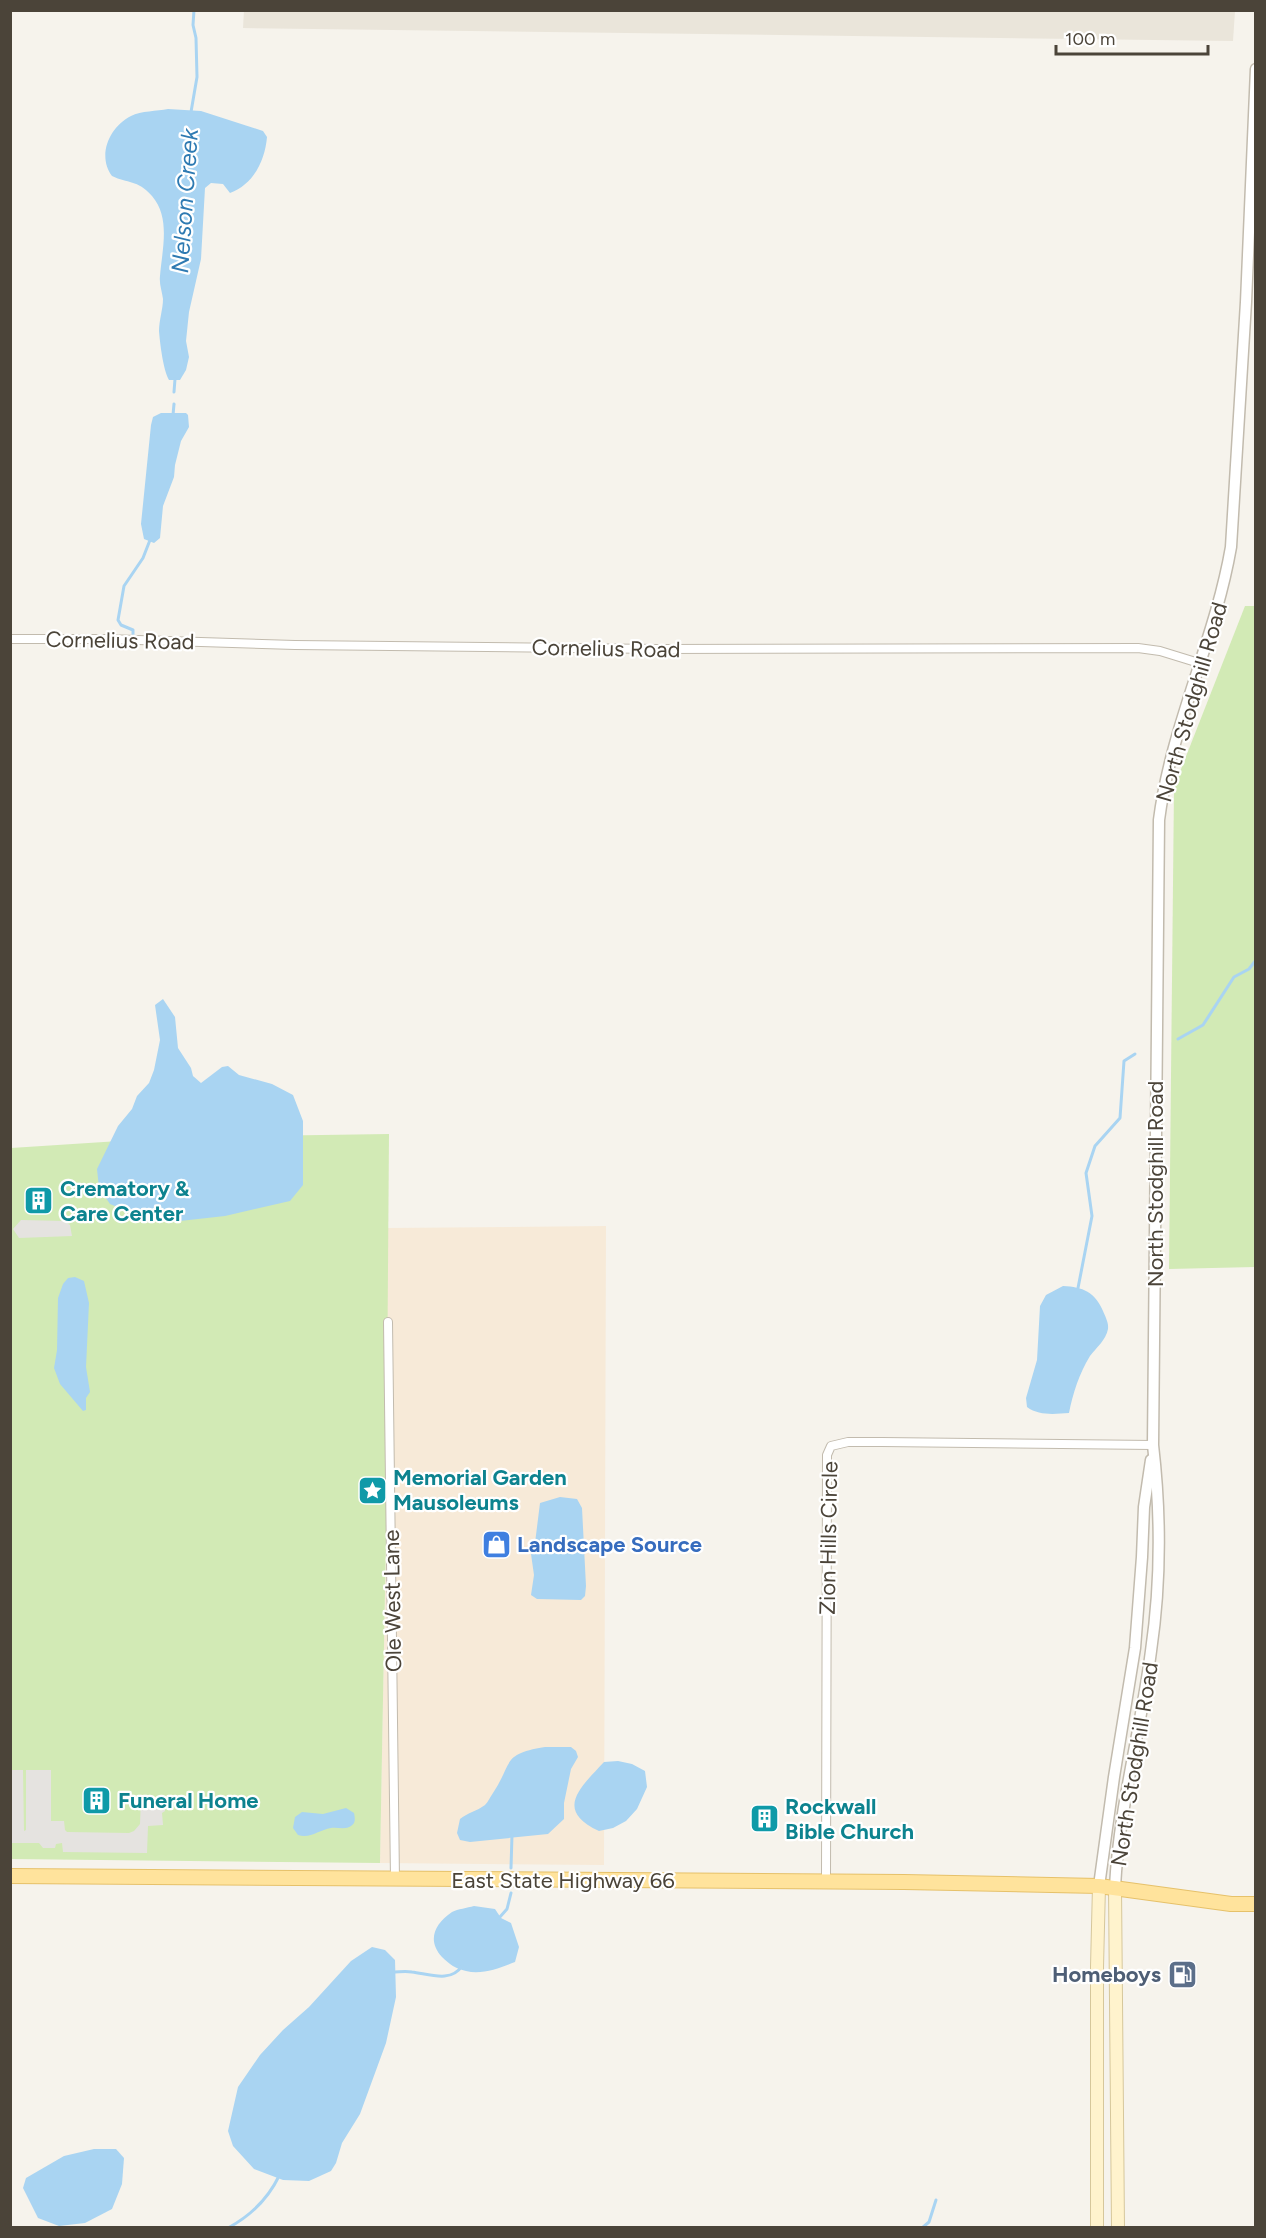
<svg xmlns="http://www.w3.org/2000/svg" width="1266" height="2238" font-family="Figtree,sans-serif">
  <rect width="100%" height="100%" fill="#f6f3ec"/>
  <polygon fill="#eae5da" points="244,10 1235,10 1235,11 1233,41 243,28"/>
  <polygon fill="#f7ead8" points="606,1226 604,1865 380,1863 386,1537 387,1228"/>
  <g fill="#d2eab5">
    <polygon points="1245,606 1256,606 1255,1267 1169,1269 1174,787"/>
    <polygon points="389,1134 386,1537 380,1863 11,1859 11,1148 181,1137"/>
  </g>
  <g fill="#e5e3e0">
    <polygon points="21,1220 64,1221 70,1225 72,1236 19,1238 13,1229"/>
    <polygon points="11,1770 23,1770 24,1831 26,1830 26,1770 51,1770 51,1821 64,1821 65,1830 67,1832 129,1833 134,1831 140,1824 141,1798 165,1798 165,1811 162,1813 163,1825 148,1826 147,1853 63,1852 62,1843 56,1844 55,1848 43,1848 39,1843 11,1843"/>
  </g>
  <g fill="#a9d4f2">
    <path d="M 168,109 L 201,111 L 263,131 L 267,137 C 265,161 253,185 230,193 L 223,184 L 211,183 L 205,188 L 201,259 L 189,312 L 186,341 L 189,357 L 186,370 L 180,380 L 169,380 C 163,369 160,343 159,331 C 159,320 163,309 163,299 C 162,291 159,284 160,276 C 162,250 171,218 152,196 C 137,179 128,184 112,176 C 97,156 109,127 131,116 C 141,111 157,111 168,109 Z"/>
    <polygon points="161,413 186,413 188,415 189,427 181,441 175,465 174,477 163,506 160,538 154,543 144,539 141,524 151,425 153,417"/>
    <polygon points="163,999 175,1017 178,1048 191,1068 193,1076 201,1083 222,1067 228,1066 239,1075 272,1084 293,1095 303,1121 303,1185 290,1201 225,1216 171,1222 138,1216 110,1204 99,1188 97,1169 118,1126 132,1109 137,1096 149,1083 154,1070 160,1040 155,1005"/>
    <polygon points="75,1277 84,1281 89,1303 86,1367 90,1392 86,1398 86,1410 83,1411 60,1384 54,1368 57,1350 58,1298 63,1284 68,1278"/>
    <path d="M 1063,1286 C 1083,1287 1095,1292 1103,1311 C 1105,1316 1109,1323 1108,1329 C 1106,1340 1096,1348 1090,1356 C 1079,1374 1073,1393 1069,1413 C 1055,1414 1039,1416 1027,1407 L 1026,1398 L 1037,1360 L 1040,1306 L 1046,1295 Z"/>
    <polygon points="560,1497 577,1499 582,1508 586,1586 585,1596 581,1600 537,1599 531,1595 534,1575 531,1554 535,1543 540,1503"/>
    <path d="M 545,1747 L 571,1747 L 576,1751 L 578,1757 L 571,1769 L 564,1803 L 564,1819 L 548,1834 L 470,1842 L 460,1840 L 457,1833 L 460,1819 C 467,1813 477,1811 485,1805 C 488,1802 490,1797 493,1793 C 513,1763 501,1754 545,1747 Z"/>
    <path d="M 618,1761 L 632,1764 L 645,1771 L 647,1787 L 637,1809 L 626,1821 L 613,1828 L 599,1831 C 554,1810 580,1788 604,1762 Z"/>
    <path d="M 346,1808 L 354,1813 C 355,1818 356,1823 351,1826 C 346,1830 337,1827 331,1828 C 319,1830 310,1839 298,1835 L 293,1828 L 295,1817 L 302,1812 L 323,1814 Z"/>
    <path d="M 474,1906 L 495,1909 L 501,1918 L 511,1923 L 519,1947 L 515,1962 C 500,1968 482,1975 466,1971 C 456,1969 449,1964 442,1957 C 427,1941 434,1924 452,1912 C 458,1909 467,1908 474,1906 Z"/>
    <polygon points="372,1947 385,1950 395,1960 396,1997 386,2043 360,2114 342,2143 336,2163 331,2171 309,2181 283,2180 254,2169 233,2146 228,2131 238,2087 260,2055 283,2030 309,2007 351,1961"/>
    <polygon points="94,2149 116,2149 124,2158 122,2184 112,2209 85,2223 59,2226 38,2218 23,2188 26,2178 64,2156"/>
  </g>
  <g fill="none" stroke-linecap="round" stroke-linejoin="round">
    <g stroke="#a9d4f2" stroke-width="3">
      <polyline points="191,112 197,77 196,38 193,25 194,10"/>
      <polyline points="174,392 175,379"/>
      <polyline points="173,415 174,404"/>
      <polyline points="133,634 133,630 121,625 118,620 124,586 143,558 150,540"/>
      <polyline points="1178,1039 1203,1025 1234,977 1249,969 1256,960"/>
      <polyline points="1078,1288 1092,1216 1086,1173 1095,1146 1120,1118 1124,1061 1135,1054"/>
      <polyline points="511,1868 512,1835"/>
      <polyline points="499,1918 507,1909 511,1893"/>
      <path d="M 392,1972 C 399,1972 406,1971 412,1972 C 429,1974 451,1983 462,1966"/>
      <path d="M 228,2228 C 250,2216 268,2199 279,2176"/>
      <polyline points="922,2228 929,2222 936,2200"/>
    </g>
    <defs>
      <g id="minor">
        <polyline points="10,639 106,639 295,645 658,649 1138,648 1160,651 1199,663"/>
        <polyline points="388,1322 395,1880"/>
        <polyline points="826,1881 827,1455 831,1446 848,1442 882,1442 1153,1445"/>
      </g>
      <g id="tertiary">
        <polyline points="1099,1886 1114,1777 1135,1648 1142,1557 1144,1507 1151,1460"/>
        <path d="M 1115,1887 C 1119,1807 1141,1730 1151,1651 C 1161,1583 1161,1514 1153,1445 L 1159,820 C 1171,726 1215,640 1231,547 L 1246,302 L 1256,69"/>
      </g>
      <g id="secondary">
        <polyline points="1115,1887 1118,2228"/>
        <polyline points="1097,2228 1097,1967 1099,1886"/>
      </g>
      <polyline id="primary" points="10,1876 904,1882 1099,1886 1231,1904 1256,1904"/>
    </defs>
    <use href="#minor" stroke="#c2bbae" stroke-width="10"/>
    <use href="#tertiary" stroke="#c2bbae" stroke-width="13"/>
    <use href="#secondary" stroke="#d6c79b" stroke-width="14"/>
    <use href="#primary" stroke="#e6c16a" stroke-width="16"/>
    <use href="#minor" stroke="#fff" stroke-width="8"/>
    <use href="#tertiary" stroke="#fff" stroke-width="10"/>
    <use href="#secondary" stroke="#fff3cd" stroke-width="12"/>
    <use href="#primary" stroke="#ffe39c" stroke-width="14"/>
  </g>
  <defs>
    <symbol id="building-square" viewBox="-11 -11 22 22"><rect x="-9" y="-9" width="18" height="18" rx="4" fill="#0f9aa8" stroke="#fff"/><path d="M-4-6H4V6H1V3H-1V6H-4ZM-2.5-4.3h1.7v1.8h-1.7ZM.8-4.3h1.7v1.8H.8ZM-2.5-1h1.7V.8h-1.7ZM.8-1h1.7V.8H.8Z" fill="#fff"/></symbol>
    <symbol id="sight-square" viewBox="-11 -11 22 22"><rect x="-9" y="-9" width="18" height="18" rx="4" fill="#0f9aa8" stroke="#fff"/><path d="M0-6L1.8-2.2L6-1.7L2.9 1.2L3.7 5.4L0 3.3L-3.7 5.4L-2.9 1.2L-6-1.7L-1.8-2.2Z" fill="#fff"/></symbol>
    <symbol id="shop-square" viewBox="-11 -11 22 22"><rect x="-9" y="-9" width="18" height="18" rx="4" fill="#3f7fe0" stroke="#fff"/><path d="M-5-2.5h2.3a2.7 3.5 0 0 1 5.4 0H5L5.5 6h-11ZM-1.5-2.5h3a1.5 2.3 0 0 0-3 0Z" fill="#fff"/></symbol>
    <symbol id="fuel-square" viewBox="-11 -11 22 22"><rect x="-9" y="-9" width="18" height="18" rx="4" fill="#5c6f8a" stroke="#fff"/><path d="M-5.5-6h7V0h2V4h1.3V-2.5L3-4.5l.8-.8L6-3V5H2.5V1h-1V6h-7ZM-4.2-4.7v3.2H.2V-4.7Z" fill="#fff"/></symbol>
  </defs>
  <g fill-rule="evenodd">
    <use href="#building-square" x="22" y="1184" width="33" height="33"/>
    <use href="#sight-square" x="356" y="1474" width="33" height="33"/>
    <use href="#shop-square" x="480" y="1528" width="33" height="33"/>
    <use href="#building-square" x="80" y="1784" width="33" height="33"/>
    <use href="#building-square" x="748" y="1802" width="33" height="33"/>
    <use href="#fuel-square" x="1166" y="1958" width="33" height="33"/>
  </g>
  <g text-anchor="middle" stroke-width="4.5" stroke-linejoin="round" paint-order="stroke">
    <g font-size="22" fill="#4b4439" stroke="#fff">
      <text transform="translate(120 640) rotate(1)" y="8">Cornelius Road</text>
      <text transform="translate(606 648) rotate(1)" y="8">Cornelius Road</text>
      <text transform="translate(1191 702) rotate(-74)" y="8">North Stodghill Road</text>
      <text transform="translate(1155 1184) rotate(-90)" y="8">North Stodghill Road</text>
      <text transform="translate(828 1538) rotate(-89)" y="8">Zion Hills Circle</text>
      <text transform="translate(392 1601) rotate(-91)" y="8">Ole West Lane</text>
      <text transform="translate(1134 1764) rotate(-81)" y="8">North Stodghill Road</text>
      <text x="563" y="1888">East State Highway 66</text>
    </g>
    <g font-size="22" font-weight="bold" fill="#0d838f" stroke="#fff" text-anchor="start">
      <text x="60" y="1196">Crematory &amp;<tspan x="60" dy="25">Care Center</tspan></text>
      <text x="393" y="1485">Memorial Garden<tspan x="393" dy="25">Mausoleums</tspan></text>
      <text x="118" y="1808">Funeral Home</text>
      <text x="785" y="1814">Rockwall<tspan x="785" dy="25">Bible Church</tspan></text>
    </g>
    <g font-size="22" font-weight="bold" fill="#366cbe" stroke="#fff" text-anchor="start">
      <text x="517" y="1552">Landscape Source</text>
    </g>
    <g font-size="22" font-weight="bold" fill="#4e5e75" stroke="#fff" text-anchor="end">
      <text x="1161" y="1982">Homeboys</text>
    </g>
    <g font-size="24" font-style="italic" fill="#2e7ab2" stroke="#fff">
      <text transform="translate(185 201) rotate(-86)" y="8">Nelson Creek</text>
    </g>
  </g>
  <rect width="1266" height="2238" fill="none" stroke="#4b4439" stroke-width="24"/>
  <path d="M1056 45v9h152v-9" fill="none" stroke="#4b4439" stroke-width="3"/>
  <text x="1065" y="45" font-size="18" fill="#4b4439" stroke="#ffffff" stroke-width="4.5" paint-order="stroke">100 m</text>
</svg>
